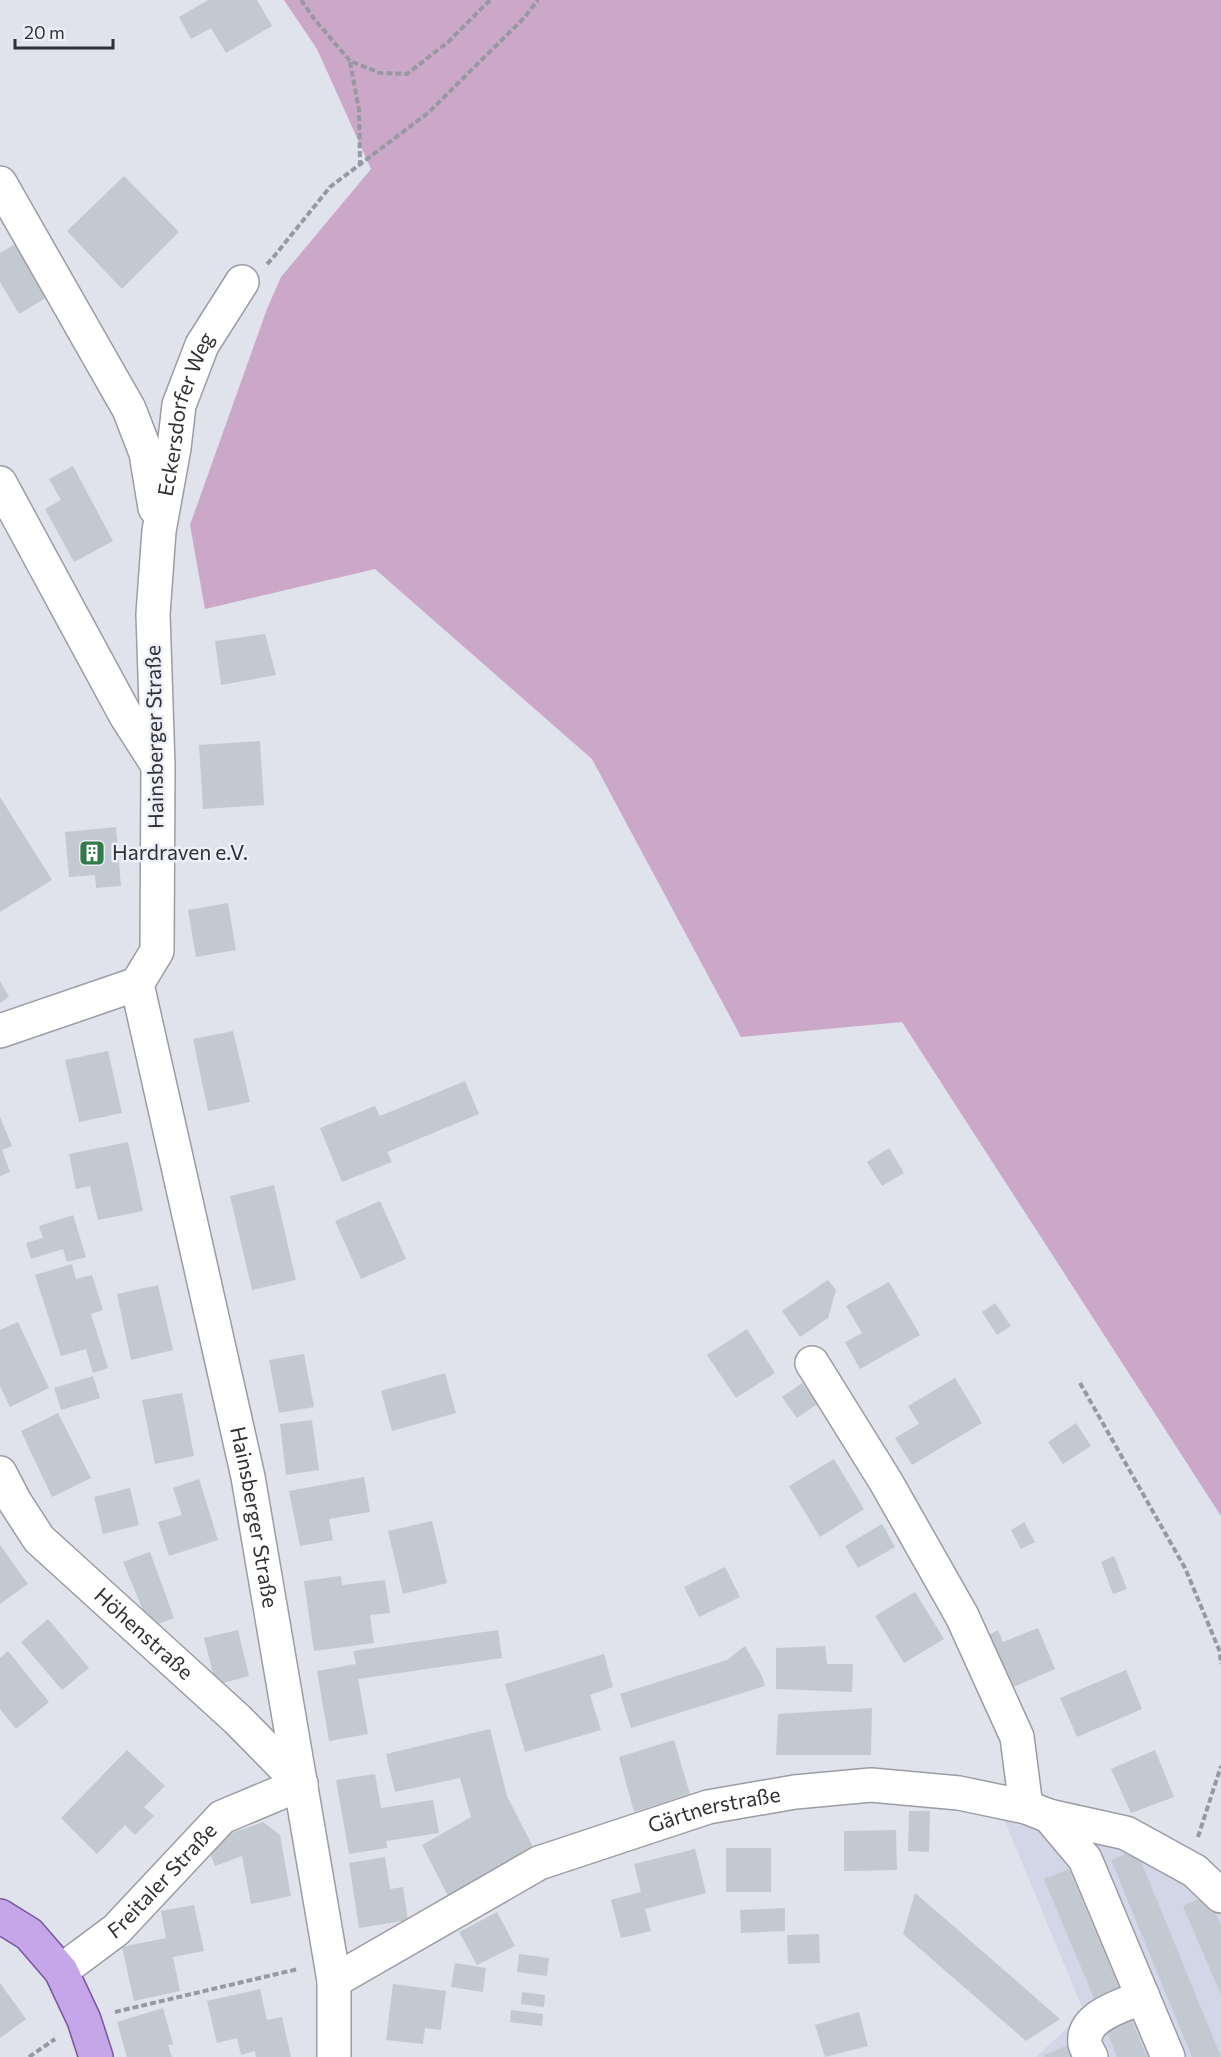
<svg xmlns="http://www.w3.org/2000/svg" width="1221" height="2057" font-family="Commissioner,sans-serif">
  <rect width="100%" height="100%" fill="#e0e2ec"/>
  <polygon fill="#d3d6e7" points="1004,1819 1122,1842 1221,1886 1221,2057 1036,2057 1084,2012"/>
  <polygon fill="#cba7c8" points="284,0 1221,0 1221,1516 902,1022 741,1037 592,759 375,569 205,609 190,525 267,309 281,277 371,169 317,49"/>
  <g fill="#c2c9d1">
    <polygon points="208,0 257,0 272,26 226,53 211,28 191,39 179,17"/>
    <polygon points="124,176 179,232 122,289 67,231"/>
    <polygon points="22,240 54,293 19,314 0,282 0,253"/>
    <polygon points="73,466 113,541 74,562 45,509 61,500 49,479"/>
    <polygon points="265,634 276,675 221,685 215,641"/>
    <polygon points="260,741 264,805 203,809 199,745"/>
    <polygon points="0,797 52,880 0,912"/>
    <polygon points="116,827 121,886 96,888 95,875 69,877 65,832"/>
    <polygon points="228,903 236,950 196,957 188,910"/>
    <polygon points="0,981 9,997 0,1003"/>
    <polygon points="233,1031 250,1102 208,1111 193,1039"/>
    <polygon points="108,1051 122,1113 79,1122 65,1060"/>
    <polygon points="465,1081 479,1114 387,1152 392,1162 342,1182 320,1128 375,1106 380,1116"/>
    <polygon points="0,1117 12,1146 2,1150 10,1172 0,1176"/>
    <polygon points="128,1142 143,1211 98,1220 90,1186 76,1189 69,1154"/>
    <polygon points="889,1148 904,1173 882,1186 867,1162"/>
    <polygon points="274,1185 296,1280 252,1290 230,1196"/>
    <polygon points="380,1201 406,1259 361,1279 335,1221"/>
    <polygon points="73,1215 86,1257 67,1262 63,1249 31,1259 26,1243 43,1238 39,1226"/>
    <polygon points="72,1264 76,1279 92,1275 103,1310 91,1314 108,1368 93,1373 86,1349 61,1356 35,1275"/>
    <polygon points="828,1280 836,1290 828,1318 800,1337 782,1311"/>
    <polygon points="889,1282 920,1335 860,1369 845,1342 862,1333 846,1306"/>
    <polygon points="158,1285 173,1350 131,1360 117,1294"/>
    <polygon points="995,1303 1011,1326 997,1335 982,1312"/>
    <polygon points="18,1322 49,1388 10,1407 0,1386 0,1330"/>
    <polygon points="747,1329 775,1373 736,1398 707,1355"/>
    <polygon points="304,1354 314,1407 279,1413 269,1360"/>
    <polygon points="445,1373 456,1413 392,1431 381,1391"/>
    <polygon points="93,1376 100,1398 61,1410 54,1388"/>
    <polygon points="955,1378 982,1423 912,1465 895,1438 919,1424 908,1406"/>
    <polygon points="802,1383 817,1404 797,1418 782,1397"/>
    <polygon points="182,1393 194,1456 155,1464 142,1400"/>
    <polygon points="58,1413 91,1478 52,1497 21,1431"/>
    <polygon points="312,1420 319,1470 286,1475 280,1424"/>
    <polygon points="1076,1423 1091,1446 1063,1464 1048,1442"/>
    <polygon points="834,1459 864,1509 820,1537 789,1486"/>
    <polygon points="364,1477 370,1512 329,1519 333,1540 300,1546 289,1491"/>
    <polygon points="199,1479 218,1540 169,1556 158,1522 182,1515 173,1488"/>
    <polygon points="130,1488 139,1525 103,1534 94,1497"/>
    <polygon points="432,1521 447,1583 403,1594 388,1531"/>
    <polygon points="1024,1522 1035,1542 1021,1549 1011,1530"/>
    <polygon points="882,1524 895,1547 858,1568 845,1546"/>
    <polygon points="0,1545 28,1584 0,1604"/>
    <polygon points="150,1552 174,1618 150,1627 123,1562"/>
    <polygon points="1114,1556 1127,1589 1113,1594 1101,1562"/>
    <polygon points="725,1567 740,1597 699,1617 684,1587"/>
    <polygon points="341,1576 342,1585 385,1580 390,1613 370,1615 374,1643 314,1651 304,1581"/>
    <polygon points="915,1592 944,1639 904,1663 875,1616"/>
    <polygon points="48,1619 89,1668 62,1690 21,1642"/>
    <polygon points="1038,1628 1055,1669 1009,1689 985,1637 998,1630 1003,1642"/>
    <polygon points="238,1630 249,1676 216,1685 204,1638"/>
    <polygon points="498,1630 502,1658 358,1679 368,1734 329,1741 317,1671 356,1664 353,1651"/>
    <polygon points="745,1646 762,1676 765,1686 631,1728 620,1694 727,1660"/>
    <polygon points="825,1646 827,1664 853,1664 852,1692 776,1689 776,1648"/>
    <polygon points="8,1651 49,1702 16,1729 0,1709 0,1658"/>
    <polygon points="604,1654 613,1687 590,1695 601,1730 525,1752 505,1684"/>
    <polygon points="1126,1670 1142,1709 1077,1737 1060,1698"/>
    <polygon points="872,1708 871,1755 776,1755 778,1714"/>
    <polygon points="490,1729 507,1796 535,1851 449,1898 422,1845 471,1817 460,1778 395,1792 386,1754"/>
    <polygon points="674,1740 690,1794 634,1812 619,1757"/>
    <polygon points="127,1750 165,1786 144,1807 154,1816 135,1835 125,1825 97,1854 61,1818"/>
    <polygon points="1155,1750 1174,1797 1131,1813 1111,1769"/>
    <polygon points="375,1774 381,1808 433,1800 439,1833 386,1841 387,1848 349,1854 336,1780"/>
    <polygon points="909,1811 930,1811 929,1852 908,1851"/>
    <polygon points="263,1822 280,1835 291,1896 251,1904 242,1856 215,1866 206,1842"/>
    <polygon points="896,1830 897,1870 844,1871 844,1831"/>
    <rect x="726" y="1848" width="45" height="44"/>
    <polygon points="695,1849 706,1893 645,1909 651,1931 621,1938 611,1900 641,1892 634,1864"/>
    <polygon points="1136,1849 1221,2057 1192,2057 1111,1860"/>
    <polygon points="385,1857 390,1889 403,1887 408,1920 359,1928 349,1863"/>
    <polygon points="1069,1869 1121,1992 1096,2003 1044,1879"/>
    <polygon points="915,1893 950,1923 1060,2019 1026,2041 903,1934"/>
    <polygon points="1208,1895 1221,1925 1221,1995 1183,1906"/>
    <polygon points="194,1905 204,1951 173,1957 180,1991 134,2001 122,1947 166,1938 161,1911"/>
    <polygon points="785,1908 785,1931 741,1933 740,1910"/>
    <polygon points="497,1912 515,1946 477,1965 459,1932"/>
    <polygon points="819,1934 820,1963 788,1964 787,1935"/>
    <polygon points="519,1954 549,1958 547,1976 517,1972"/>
    <polygon points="455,1963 486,1968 483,1992 451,1987"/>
    <polygon points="0,1983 26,2019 0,2038"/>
    <polygon points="393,1984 446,1991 441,2030 425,2028 423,2044 386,2040"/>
    <polygon points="260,1989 267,2020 282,2017 291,2057 256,2057 255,2051 241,2055 237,2038 217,2043 207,2001"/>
    <polygon points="522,1992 545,1995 544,2007 521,2004"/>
    <polygon points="163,2008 173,2044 168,2045 172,2057 127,2057 117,2022"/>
    <polygon points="511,2010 543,2014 542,2026 510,2022"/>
    <polygon points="859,2012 868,2046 825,2057 815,2025"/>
    <polygon points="1129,2014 1147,2057 1117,2057 1104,2024"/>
    <polygon points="1068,2045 1073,2057 1045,2057 1044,2055"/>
  </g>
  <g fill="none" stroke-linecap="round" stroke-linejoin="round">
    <defs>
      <g id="minor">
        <polyline points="0,183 129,409 146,453 155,508"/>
        <polyline points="0,483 125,714 157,764"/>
        <path id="s1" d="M 137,984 L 248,1477 L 331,1963 L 334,1981 L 334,2057"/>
        <path id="s2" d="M 0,1031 L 137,984 L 157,951 L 158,766 L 153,614 L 159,531 L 174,448 L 179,405 L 202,345 L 242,282"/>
        <polyline points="812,1363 886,1482 962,1616 1017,1737 1026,1807"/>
        <path id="s3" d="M 0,1473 L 15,1502 L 39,1539 L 237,1719 L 301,1784"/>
        <polyline points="1049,1816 1085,1859 1168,2057"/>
        <path id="s4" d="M 61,1971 L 116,1930 L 222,1817 L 301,1784"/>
        <path id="s5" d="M 334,1981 L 539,1863 L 708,1807 L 795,1792 L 871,1785 L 959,1793 L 1026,1807 L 1049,1816 L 1126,1833 L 1195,1871 L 1221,1896"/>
        <path d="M 1091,2057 C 1089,2053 1086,2048 1085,2044 C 1081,2016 1124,2005 1143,1997"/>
      </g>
      <polyline id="major" points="0,1916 29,1934 61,1971 84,2020 96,2057"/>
    </defs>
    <use href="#minor" stroke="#9b9ca6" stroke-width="36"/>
    <use href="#major" stroke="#78569f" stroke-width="36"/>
    <g stroke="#9798a0" stroke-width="4" stroke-dasharray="6 3" stroke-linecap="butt">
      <polyline points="301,0 315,20 350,61 380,73 407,74 448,42 490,0"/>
      <polyline points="350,62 359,110 360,164"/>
      <polyline points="267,264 272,259 330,187 428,113 524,18 538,0"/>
      <polyline points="1080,1383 1185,1568 1220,1652 1221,1664"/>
      <polyline points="1198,1837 1221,1766"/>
      <polyline points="115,2012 298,1969"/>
      <polyline points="29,2057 55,2039"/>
    </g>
    <use href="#minor" stroke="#fff" stroke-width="33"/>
    <use href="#major" stroke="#c5a6e8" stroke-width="33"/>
  </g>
  <defs>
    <symbol id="building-square" viewBox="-11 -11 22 22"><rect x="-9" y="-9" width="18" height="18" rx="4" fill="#317b48" stroke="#edeff9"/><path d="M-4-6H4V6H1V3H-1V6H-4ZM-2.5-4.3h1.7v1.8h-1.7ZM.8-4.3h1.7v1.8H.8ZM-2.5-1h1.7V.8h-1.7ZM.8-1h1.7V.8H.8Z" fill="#fff"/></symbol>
  </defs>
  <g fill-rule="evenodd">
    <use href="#building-square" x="77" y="838" width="30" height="30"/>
  </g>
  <g text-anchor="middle" stroke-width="5" stroke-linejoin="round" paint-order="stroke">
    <g font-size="21" fill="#313135" stroke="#edeff9">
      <text dy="7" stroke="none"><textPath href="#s2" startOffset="724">Eckersdorfer Weg</textPath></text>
      <text transform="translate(155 737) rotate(-91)" y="7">Hainsberger Straße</text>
      <text dy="7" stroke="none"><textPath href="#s1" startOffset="546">Hainsberger Straße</textPath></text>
      <text dy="7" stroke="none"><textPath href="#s3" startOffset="218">Höhenstraße</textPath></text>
      <text dy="7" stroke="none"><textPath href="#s5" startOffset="420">Gärtnerstraße</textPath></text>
      <text dy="7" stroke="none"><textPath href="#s4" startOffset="136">Freitaler Straße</textPath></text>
    </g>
    <g font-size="21" fill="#313135" stroke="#edeff9" text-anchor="start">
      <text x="112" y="860">Hardraven e.V.</text>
    </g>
  </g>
  <path d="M15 39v9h98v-9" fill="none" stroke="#313135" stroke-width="3"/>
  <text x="24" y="39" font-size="18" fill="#313135" stroke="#edeff9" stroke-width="4.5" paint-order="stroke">20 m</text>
</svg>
